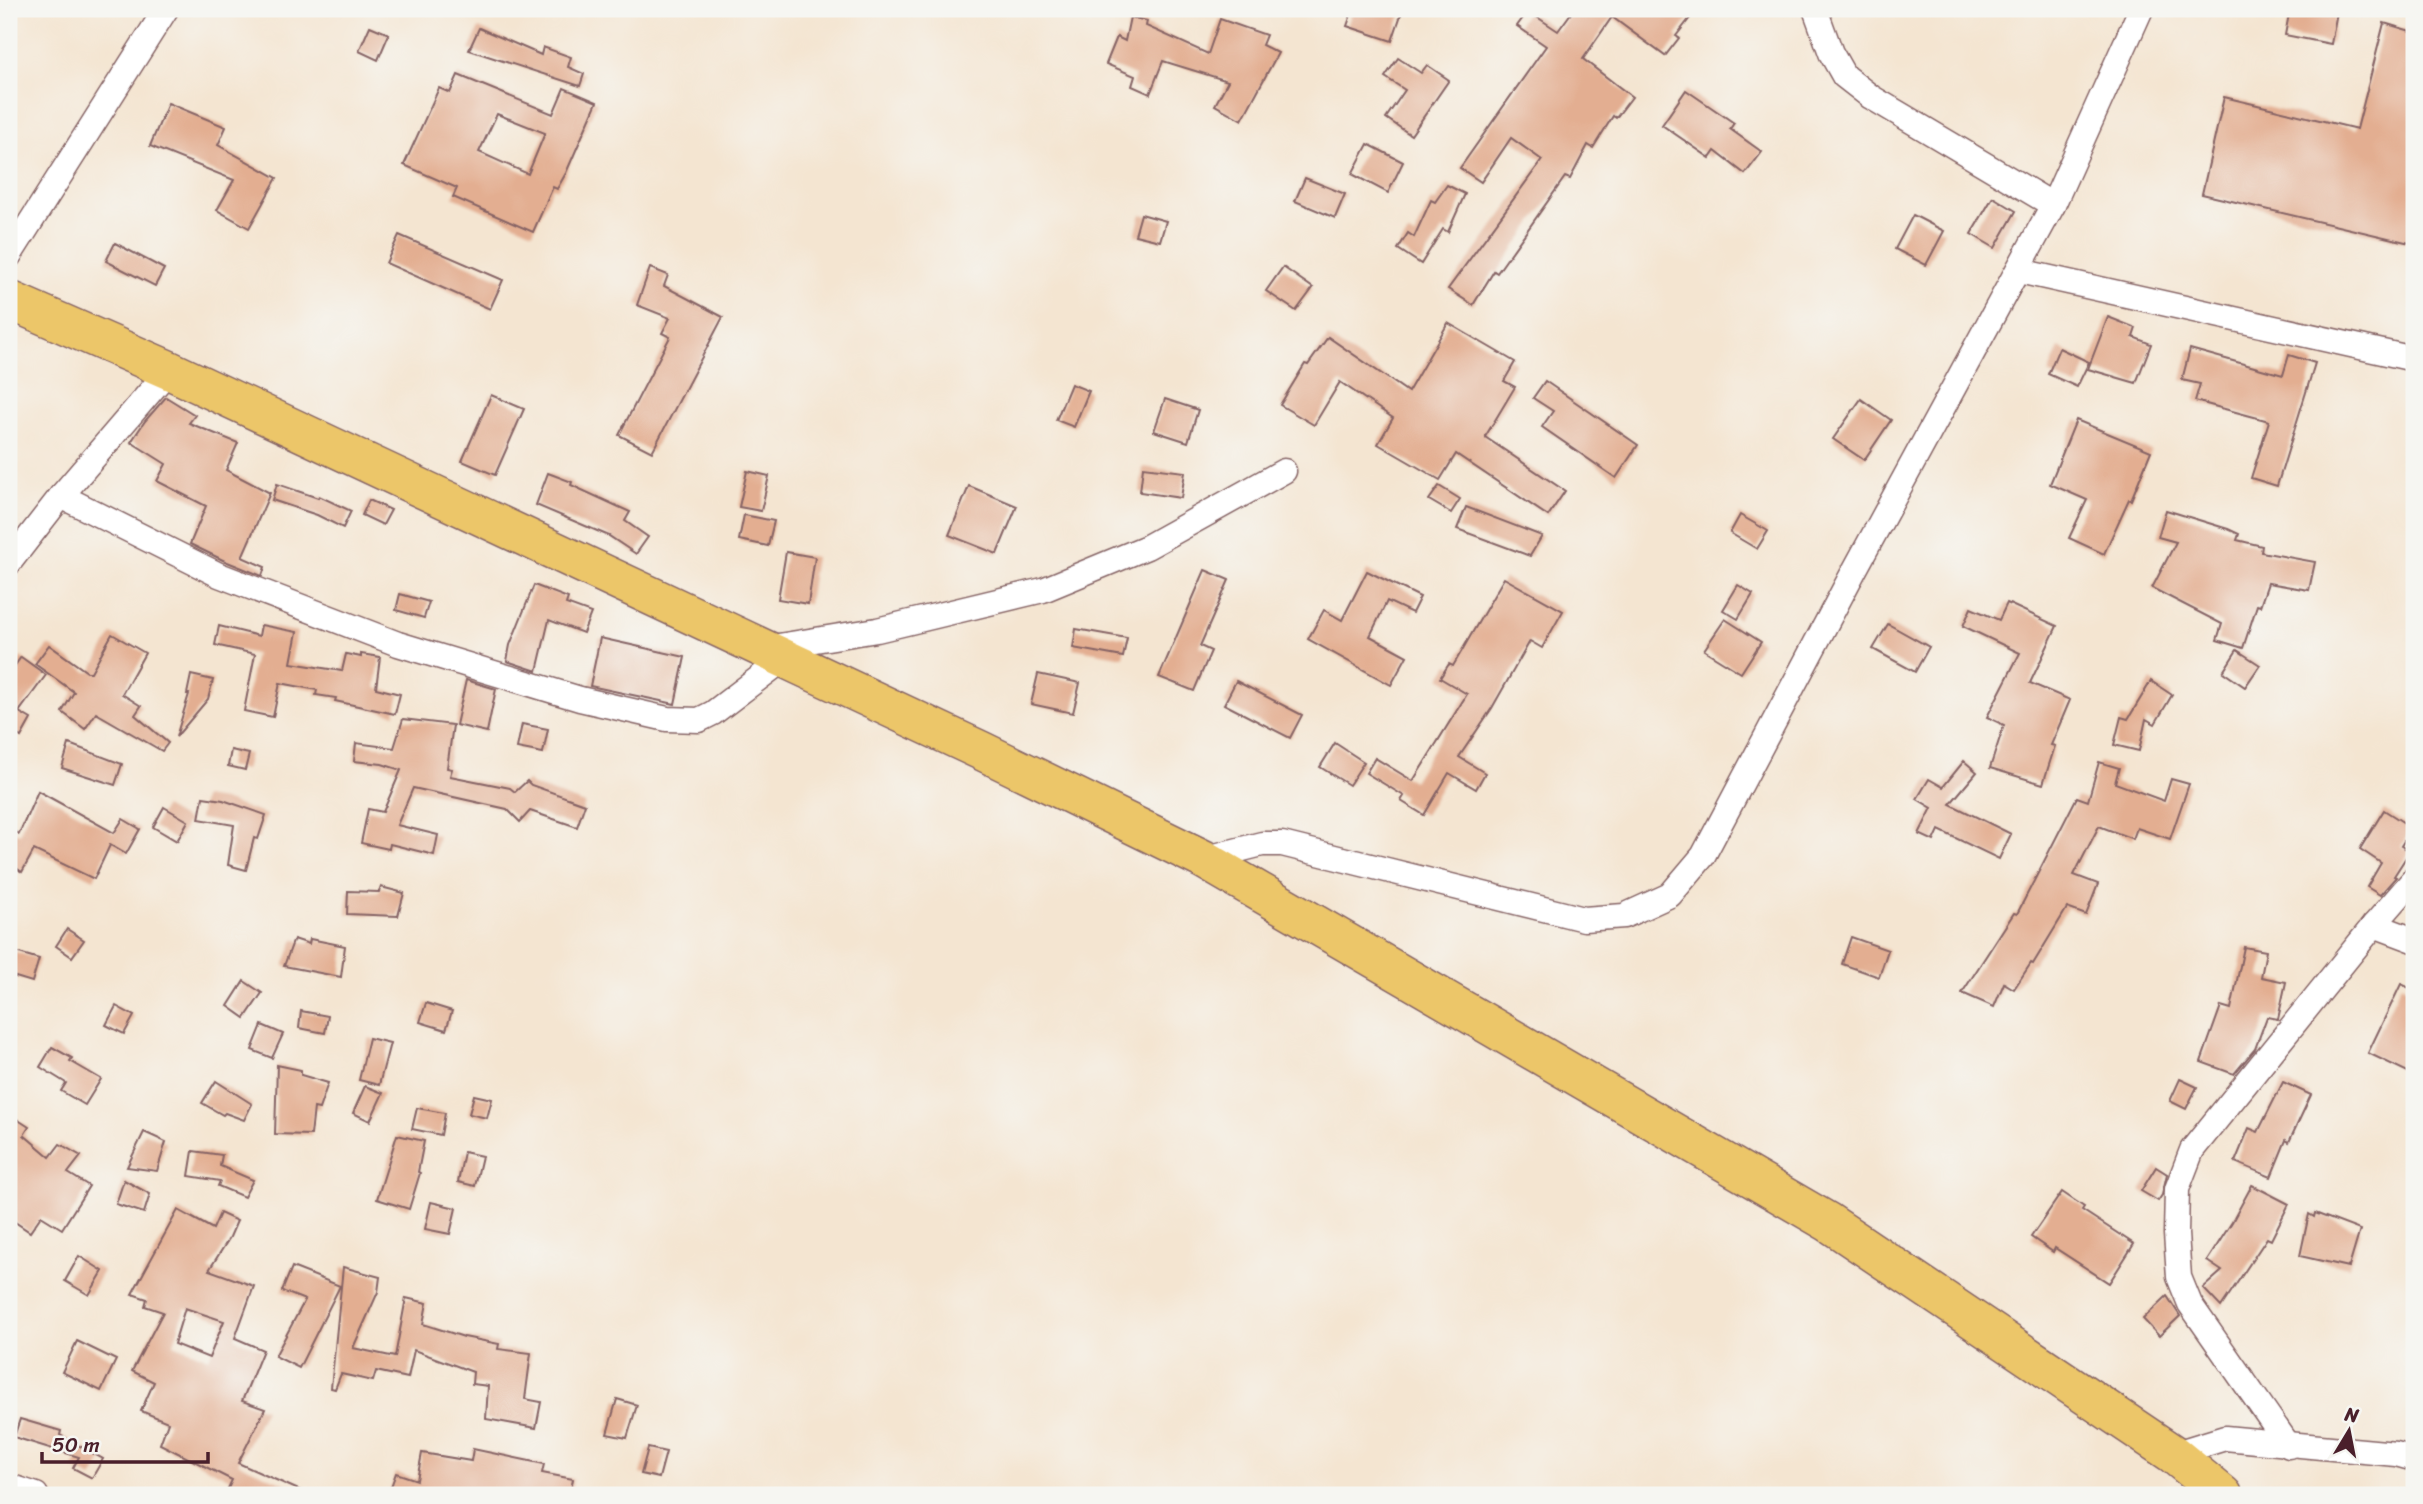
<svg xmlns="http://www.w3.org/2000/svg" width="2423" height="1504" font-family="Sriracha,sans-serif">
  <rect width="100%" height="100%" fill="#f6f6f2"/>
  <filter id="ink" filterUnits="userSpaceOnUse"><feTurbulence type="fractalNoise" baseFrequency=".0143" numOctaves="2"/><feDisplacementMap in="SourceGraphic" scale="14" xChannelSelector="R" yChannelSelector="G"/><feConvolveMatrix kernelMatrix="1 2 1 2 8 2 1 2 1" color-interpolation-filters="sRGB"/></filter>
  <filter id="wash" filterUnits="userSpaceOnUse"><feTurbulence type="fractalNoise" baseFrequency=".00686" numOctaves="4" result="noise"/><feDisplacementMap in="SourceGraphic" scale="28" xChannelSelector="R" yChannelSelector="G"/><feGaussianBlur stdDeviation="1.57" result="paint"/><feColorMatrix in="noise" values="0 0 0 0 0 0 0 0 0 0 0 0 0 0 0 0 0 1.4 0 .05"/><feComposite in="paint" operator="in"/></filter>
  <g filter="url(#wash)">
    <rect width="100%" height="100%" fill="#f4e5d1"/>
    <g id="blocks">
      <g fill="#e3ae91" fill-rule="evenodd">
        <polygon points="1353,9 1403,9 1392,41 1347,26"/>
        <polygon points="1574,9 1697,9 1676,36 1679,38 1665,56 1612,17 1583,59 1632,97 1616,118 1613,116 1593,148 1588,145 1570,179 1565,177 1497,273 1494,271 1473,305 1448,289 1542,160 1511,138 1481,182 1460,168 1546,46 1517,26 1528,11 1558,31"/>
        <polygon points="2290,9 2321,9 2337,12 2331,44 2285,35"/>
        <polygon points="1130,17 1147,21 1146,26 1208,54 1220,19 1266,35 1262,45 1278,53 1242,120 1215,105 1228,81 1163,61 1150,94 1132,86 1135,76 1106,64 1117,37 1125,41"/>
        <polygon points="2384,23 2414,32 2414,244 2202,194 2224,97 2357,129"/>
        <polygon points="370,26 389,34 378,60 359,51"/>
        <polygon points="479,28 541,55 543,47 571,57 568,67 584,74 580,86 469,50"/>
        <polygon points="1398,58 1421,73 1427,65 1449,80 1411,135 1386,118 1405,90 1385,77"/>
        <path d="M 458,75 L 553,114 L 564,88 L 597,102 L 566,173 L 557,189 L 553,187 L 533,232 L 453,197 L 457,188 L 404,165 L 439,88 L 450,93 ZM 497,114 L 545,133 L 528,174 L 479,152 Z"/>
        <polygon points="1686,90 1734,123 1730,129 1762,152 1745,174 1715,151 1710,158 1662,125"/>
        <polygon points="168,103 226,127 218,145 277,178 249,228 217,210 234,180 150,146"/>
        <polygon points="1368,144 1403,162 1388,193 1352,174"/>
        <polygon points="1305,178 1345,194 1335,218 1295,201"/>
        <polygon points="1447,185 1465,194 1448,232 1443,229 1421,264 1398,249 1408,233 1414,237 1431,200 1435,202"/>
        <polygon points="1993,197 2016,211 1995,248 1971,234"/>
        <polygon points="1141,214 1166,221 1160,241 1135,235"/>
        <polygon points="1913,215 1944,231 1926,265 1895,249"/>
        <polygon points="399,235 503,280 490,309 386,263"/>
        <polygon points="115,243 164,269 155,286 106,261"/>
        <polygon points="1283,267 1313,288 1296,311 1266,291"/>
        <polygon points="650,268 668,275 664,286 723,317 652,452 619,435 670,337 662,333 670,318 637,305"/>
        <polygon points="2108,317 2136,328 2133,337 2151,344 2136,383 2088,369"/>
        <polygon points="1448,323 1515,362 1504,381 1515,387 1485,437 1565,491 1548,516 1456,454 1440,480 1378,444 1393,418 1340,382 1314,425 1280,405 1305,364 1308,365 1328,337 1408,392"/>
        <polygon points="2059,348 2089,362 2077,387 2048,374"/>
        <polygon points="2190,349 2283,375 2289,355 2315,363 2277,486 2251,478 2269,421 2195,401 2200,384 2182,380"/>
        <polygon points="1545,381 1638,445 1616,478 1542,427 1553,411 1533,398"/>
        <polygon points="1071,384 1089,391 1074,427 1056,420"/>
        <polygon points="491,395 524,409 495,475 462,461"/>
        <polygon points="166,397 195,415 189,423 238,443 226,470 270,493 242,557 265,567 262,576 225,561 190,544 206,506 157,481 166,464 131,442 145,421"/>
        <polygon points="1165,399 1198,410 1188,442 1154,431"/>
        <polygon points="1861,399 1891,420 1864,460 1833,439"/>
        <polygon points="2076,420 2151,451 2131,500 2129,499 2104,554 2069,538 2087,500 2050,484"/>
        <polygon points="1143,467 1185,472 1181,498 1140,492"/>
        <polygon points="747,471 769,476 761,511 739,507"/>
        <polygon points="548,473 572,482 571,485 630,512 625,521 648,537 636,554 609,536 536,505"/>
        <polygon points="277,484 318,498 319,496 351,511 343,528 317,515 272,500"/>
        <polygon points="969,486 1017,506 997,554 949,535"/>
        <polygon points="1439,486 1460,499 1451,513 1429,500"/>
        <polygon points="369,500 391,510 383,525 362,515"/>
        <polygon points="1466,507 1542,536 1530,556 1457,529"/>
        <polygon points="2166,510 2228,529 2239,534 2237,540 2262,546 2261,552 2315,562 2309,590 2268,583 2260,606 2257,605 2243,648 2217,640 2222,624 2152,588 2176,542 2158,537"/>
        <polygon points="744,515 774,521 768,546 739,540"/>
        <polygon points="1740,515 1768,531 1757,549 1730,533"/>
        <polygon points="786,552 815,557 808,604 778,599"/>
        <polygon points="1205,570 1229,580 1200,646 1211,651 1194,691 1159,677"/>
        <polygon points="1367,571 1420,597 1412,613 1387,601 1370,636 1407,656 1391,685 1308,639 1324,610 1342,620"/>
        <polygon points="1504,578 1563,611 1542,648 1530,641 1492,708 1459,757 1485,773 1476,789 1449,773 1424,815 1401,801 1404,796 1366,773 1375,758 1413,781 1467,694 1440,678 1449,664 1453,666"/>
        <polygon points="534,585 568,598 566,604 591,613 583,633 549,620 537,671 507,661 510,645"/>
        <polygon points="1738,585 1753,594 1738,619 1723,610"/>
        <polygon points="400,594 429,602 424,618 396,610"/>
        <polygon points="2007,603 2057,626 2030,683 2070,700 2051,745 2055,746 2043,784 1990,768 2004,725 1987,717 2020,653 1963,626 1971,608 1999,620"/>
        <polygon points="1725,619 1761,642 1741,673 1704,650"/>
        <polygon points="1888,624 1929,647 1915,672 1873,649"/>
        <polygon points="261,625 297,632 291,663 342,671 346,654 361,657 361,654 380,657 376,688 400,694 395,714 335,701 336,698 316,695 317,690 280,683 273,717 244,711 255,654 215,645 219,626 259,636"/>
        <polygon points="1076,629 1127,638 1123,657 1073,648"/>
        <polygon points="112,634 145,653 122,694 141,706 135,715 168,743 162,751 96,713 85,729 62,712 74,692 35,664 49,645 87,672 91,672"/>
        <polygon points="600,638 685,657 675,704 590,686"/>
        <polygon points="2237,650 2260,665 2245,687 2223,672"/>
        <polygon points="21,657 46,675 19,712 31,719 21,737 9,730 9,674"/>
        <polygon points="1038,674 1080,683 1073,713 1031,704"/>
        <polygon points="191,675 213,680 208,699 176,737 189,694 187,694"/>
        <polygon points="466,680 496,689 487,732 456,725"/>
        <polygon points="1236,681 1302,715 1290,738 1224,704"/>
        <polygon points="2151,681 2172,695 2155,724 2146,719 2139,751 2114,745 2121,717 2128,719"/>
        <polygon points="403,719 453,725 447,768 452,769 450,776 510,788 515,792 527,781 531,785 585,804 577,827 530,811 520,822 507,809 413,788 397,825 438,835 434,855 390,844 389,849 361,843 368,809 383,812 401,770 382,764 354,761 356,743 394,748"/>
        <polygon points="522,724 548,729 543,753 517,748"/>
        <polygon points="1335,743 1364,762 1349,785 1320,767"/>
        <polygon points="69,744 122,764 115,785 62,768"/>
        <polygon points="231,750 249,754 245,770 228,766"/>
        <polygon points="1964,761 1977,772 1950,804 2011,834 1999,859 1939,830 1934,841 1919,834 1932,808 1917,799 1929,779 1943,787"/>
        <polygon points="2099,762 2119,768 2115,783 2164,801 2171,779 2189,784 2170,839 2137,828 2133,839 2099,826 2074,875 2098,884 2086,915 2067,908 2033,964 2031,963 2014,989 2004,983 1994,1007 1962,993 2014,913 2017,914 2077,797 2088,801"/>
        <polygon points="38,791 114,833 123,819 140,829 126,854 110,845 94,879 34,850 22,872 9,863 9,828 19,834"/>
        <polygon points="203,797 223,800 266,815 258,839 254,838 246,870 228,865 234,825 199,819"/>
        <polygon points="164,807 188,821 177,841 153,827"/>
        <polygon points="2384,810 2412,828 2401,846 2410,851 2394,876 2396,877 2380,895 2367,887 2381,863 2360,849"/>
        <polygon points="381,887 404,893 398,916 347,914 348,891 379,892"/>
        <polygon points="67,929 84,940 72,957 56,946"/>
        <polygon points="1851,937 1888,950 1879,977 1842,964"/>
        <polygon points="294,939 309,944 310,939 345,946 341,977 284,966"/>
        <polygon points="2244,947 2266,951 2261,977 2286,982 2278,1019 2267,1017 2255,1049 2234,1074 2201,1062 2221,1006 2231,1009"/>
        <polygon points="9,950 39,959 32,982 9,975"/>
        <polygon points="244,981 262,993 245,1018 228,1006"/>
        <polygon points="2401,984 2414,990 2414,1075 2368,1053"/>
        <polygon points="426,1003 452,1011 446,1030 420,1022"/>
        <polygon points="116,1006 134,1016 124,1034 106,1025"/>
        <polygon points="301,1011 328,1016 325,1033 299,1028"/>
        <polygon points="262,1025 283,1034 272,1058 252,1050"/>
        <polygon points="369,1038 390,1043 379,1085 359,1080"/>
        <polygon points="52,1047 72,1058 70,1061 101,1079 85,1105 61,1091 66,1083 40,1067"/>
        <polygon points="277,1065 301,1070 301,1075 328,1083 319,1109 314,1108 311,1135 275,1134"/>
        <polygon points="2180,1079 2197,1087 2186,1109 2170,1101"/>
        <polygon points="216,1081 252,1104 244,1120 225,1113 223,1115 202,1103"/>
        <polygon points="2283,1082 2311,1095 2289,1142 2286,1140 2271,1177 2235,1162 2249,1128 2258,1132"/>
        <polygon points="365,1086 383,1093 370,1121 353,1113"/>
        <polygon points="474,1095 492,1099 487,1118 469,1114"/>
        <polygon points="417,1108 445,1113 441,1135 412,1129"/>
        <polygon points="9,1114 29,1127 24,1135 50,1157 60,1144 81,1156 68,1173 89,1186 62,1229 41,1216 30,1232 9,1218"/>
        <polygon points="144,1132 166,1142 157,1171 127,1167"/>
        <polygon points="397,1135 424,1141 418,1172 420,1173 409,1209 377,1199"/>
        <polygon points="193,1151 222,1155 220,1166 253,1180 244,1197 218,1186 220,1181 189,1176"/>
        <polygon points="464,1152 482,1156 475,1186 458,1182"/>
        <polygon points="2156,1167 2167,1174 2162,1195 2158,1201 2141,1191"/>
        <polygon points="124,1180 150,1194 144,1213 116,1204"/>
        <polygon points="2252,1185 2289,1204 2271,1240 2267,1238 2221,1307 2203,1288 2222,1271 2207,1261 2232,1222"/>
        <polygon points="2062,1192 2084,1207 2082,1210 2134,1244 2109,1283 2055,1248 2053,1252 2031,1237"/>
        <polygon points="431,1202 456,1208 450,1234 425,1229"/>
        <path d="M 178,1210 L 213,1229 L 220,1213 L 237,1221 L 230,1237 L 209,1270 L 254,1286 L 235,1338 L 263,1350 L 242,1401 L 265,1409 L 238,1463 L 310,1495 L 225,1495 L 232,1480 L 160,1444 L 168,1422 L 141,1411 L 154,1382 L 132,1371 L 163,1312 L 145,1306 L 147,1299 L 132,1294 ZM 185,1308 L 224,1321 L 209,1358 L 174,1344 Z"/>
        <polygon points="2315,1213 2360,1230 2349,1267 2300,1256 2309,1214 2314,1217"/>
        <polygon points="79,1256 103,1271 89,1295 65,1281"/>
        <polygon points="292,1267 340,1286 299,1368 275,1356 305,1300 282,1291"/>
        <polygon points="343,1267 380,1277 378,1292 353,1348 395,1357 406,1298 427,1303 423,1324 464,1337 499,1344 498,1349 531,1353 525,1399 541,1402 536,1428 486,1419 488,1386 472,1384 473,1372 414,1350 408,1378 376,1371 373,1381 341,1374 335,1389 331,1388"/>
        <polygon points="2167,1296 2180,1316 2159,1336 2143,1319"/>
        <polygon points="77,1341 116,1360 101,1391 62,1372"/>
        <polygon points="617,1399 637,1405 627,1438 607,1434"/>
        <polygon points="20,1419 61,1431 60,1435 103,1459 92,1478 73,1468 79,1457 14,1437"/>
        <polygon points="648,1448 666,1452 659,1478 641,1474"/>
        <polygon points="473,1449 544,1464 542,1473 573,1479 570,1495 388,1495 396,1473 417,1480 422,1453 471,1461"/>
      </g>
    </g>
  </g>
  <g filter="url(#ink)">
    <use href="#blocks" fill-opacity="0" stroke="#866465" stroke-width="2"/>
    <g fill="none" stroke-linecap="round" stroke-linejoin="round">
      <defs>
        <g id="street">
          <polyline points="1815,9 1831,53 1844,76 1871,97 2053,205"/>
          <polyline points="9,256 166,9"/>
          <polyline points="2019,271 2414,359"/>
          <polyline points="61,496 219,575 398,644 580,699 667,719 699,720 713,713 784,659"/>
          <polyline points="9,563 61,496 169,370"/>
          <polyline points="766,648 877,630 1043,590 1147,547 1284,471"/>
          <polyline points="1203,859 1262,844 1282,844 1584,919 1624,916 1670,895 1703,856 1854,571 2053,205 2141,9"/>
          <polyline points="2374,925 2414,940"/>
          <polyline points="2289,1446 2190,1304 2179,1277 2176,1234 2177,1189 2192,1150 2374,925 2414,879"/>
          <polyline points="2173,1454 2225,1438 2396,1454 2414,1459"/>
          <polyline points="9,1486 36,1495"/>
        </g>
        <polyline id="primary" points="9,300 169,370 982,751 1203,859 1828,1222 2173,1454 2223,1495"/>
      </defs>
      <use href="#street" stroke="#866465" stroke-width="27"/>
      <use href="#primary" stroke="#866465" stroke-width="41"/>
      <use href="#street" stroke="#fff" stroke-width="24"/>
      <use href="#primary" stroke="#ecc669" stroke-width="38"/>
    </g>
  </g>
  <rect width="2423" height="1504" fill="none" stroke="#f6f6f2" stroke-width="35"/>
  <g transform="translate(2349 1431) rotate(10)" stroke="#f6f6f2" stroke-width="5" paint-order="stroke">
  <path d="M0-5L12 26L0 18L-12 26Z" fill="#4a1f2b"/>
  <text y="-10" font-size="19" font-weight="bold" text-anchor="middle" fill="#4a1f2b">N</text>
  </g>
  <path d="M42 1452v10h166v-10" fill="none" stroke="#4a1f2b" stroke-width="3.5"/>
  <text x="52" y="1452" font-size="21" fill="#4a1f2b" stroke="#f6f6f2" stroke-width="5" paint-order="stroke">50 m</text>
</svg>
